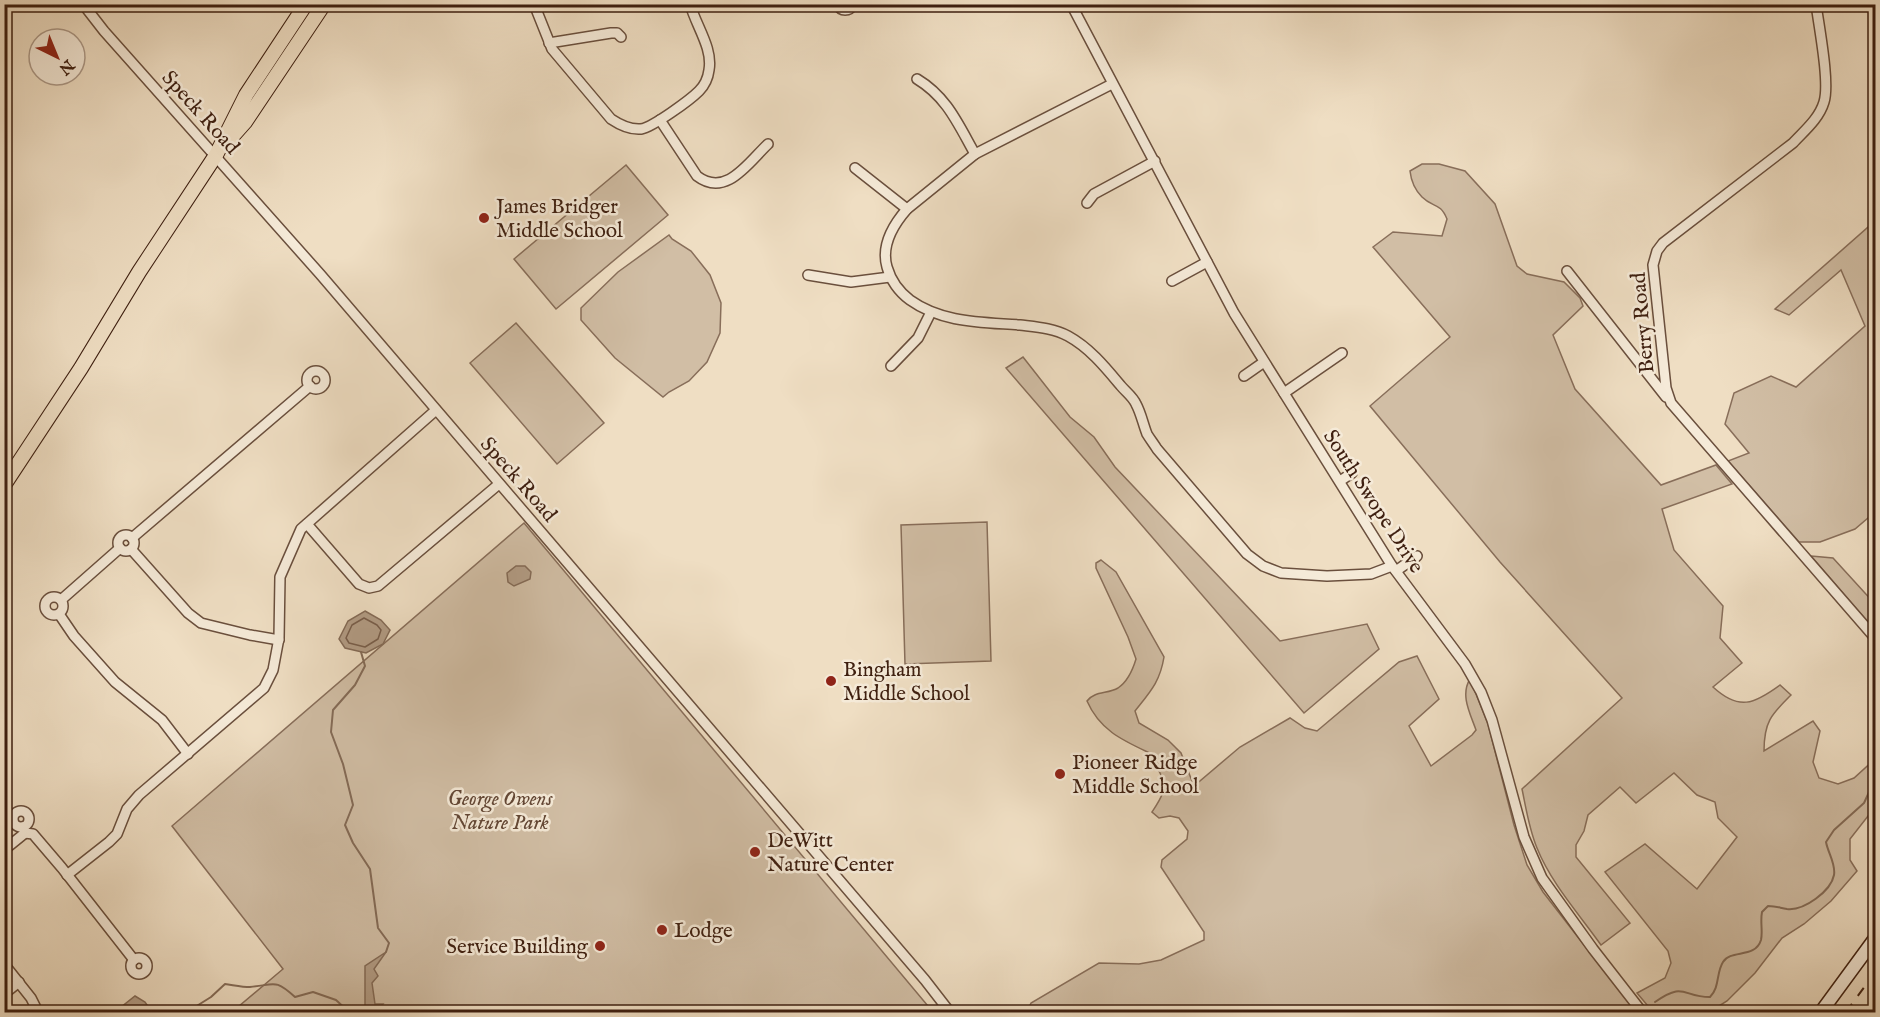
<svg xmlns="http://www.w3.org/2000/svg" width="1880" height="1017" font-family="'IM FELL English',serif">
  <rect width="100%" height="100%" fill="#efdec3"/>
  <filter id="stains"><feTurbulence type="fractalNoise" baseFrequency=".00333" numOctaves="4"/><feColorMatrix values="0 0 0 0 .2 0 0 0 0 .09 0 0 0 0 .02 0 0 0 .5 -.17"/></filter>
  <radialGradient id="worn" r=".72"><stop offset=".6" stop-color="#630" stop-opacity="0"/><stop offset="1" stop-color="#630" stop-opacity=".3"/></radialGradient>
  <g fill="#d1bea5" stroke="#886e5a" stroke-width="1.5">
    <path d="M 1422,164 L 1439,164 L 1465,171 L 1495,204 L 1517,266 L 1527,274 L 1564,282 L 1580,298 L 1583,306 L 1553,335 L 1575,389 L 1661,485 L 1716,465 L 1732,484 L 1662,509 L 1674,550 L 1723,606 L 1720,638 L 1742,663 L 1713,687 C 1739,711 1754,704 1780,685 L 1791,695 C 1772,714 1764,721 1764,751 L 1813,721 L 1820,731 L 1813,762 L 1819,778 L 1838,784 L 1854,778 L 1875,759 L 1875,821 L 1868,816 L 1850,839 L 1850,860 L 1857,871 L 1831,901 L 1804,924 L 1782,938 L 1755,973 L 1727,1001 L 1711,1011 L 1713,1012 L 1653,1012 L 1637,993 L 1665,978 L 1671,963 L 1668,951 L 1605,872 L 1645,844 L 1697,889 L 1737,837 L 1718,818 L 1715,802 L 1697,795 L 1674,773 L 1636,803 L 1620,787 L 1588,815 L 1584,831 L 1576,845 L 1576,857 L 1630,923 L 1601,945 C 1579,914 1551,883 1537,848 C 1529,829 1526,808 1522,789 L 1622,698 L 1500,562 L 1370,406 L 1450,337 L 1373,247 L 1393,232 L 1442,236 L 1447,219 C 1440,202 1433,208 1422,197 C 1415,190 1411,180 1410,171 Z"/>
    <polygon points="626,165 668,215 556,309 514,259"/>
    <polygon points="1875,221 1875,512 1855,529 1820,542 1799,542 1728,461 1749,453 1725,424 1734,393 1771,376 1796,387 1865,326 1841,270 1789,315 1775,309"/>
    <polygon points="669,235 672,239 691,251 710,275 721,303 720,333 707,362 689,381 669,392 663,397 615,358 581,320 581,308 618,272"/>
    <polygon points="516,323 604,423 557,464 470,363"/>
    <polygon points="1023,357 1070,417 1094,437 1115,467 1280,641 1367,624 1379,649 1304,713 1006,368"/>
    <polygon points="987,522 991,661 905,664 901,525"/>
    <polygon points="524,523 933,1012 232,1012 283,969 172,826"/>
    <polygon points="1811,556 1833,558 1875,604 1875,630"/>
    <path d="M 1101,560 L 1116,572 L 1164,657 C 1160,682 1150,692 1135,711 L 1139,723 L 1168,740 L 1181,753 L 1194,786 L 1240,747 L 1290,718 L 1305,728 L 1317,731 L 1399,662 L 1417,656 L 1439,699 L 1409,726 L 1431,766 L 1472,735 L 1476,730 C 1470,713 1460,695 1470,679 L 1488,724 L 1514,825 L 1527,865 L 1543,892 L 1636,1012 L 1027,1012 L 1031,1003 L 1099,963 L 1139,964 L 1161,960 L 1204,940 L 1204,932 L 1161,867 L 1162,860 L 1187,839 L 1188,831 L 1179,818 L 1170,816 L 1159,818 L 1152,812 C 1160,800 1168,789 1161,775 C 1157,766 1155,767 1156,756 C 1127,742 1101,733 1087,701 C 1094,691 1108,694 1118,688 C 1127,682 1133,669 1136,659 L 1128,637 L 1096,568 L 1096,563 Z"/>
  </g>
  <g fill="#b39d86" stroke="#846b57" stroke-width="1.5">
    <polygon points="516,566 525,566 531,572 530,579 514,586 508,582 507,573"/>
    <polygon points="365,611 381,620 390,630 383,644 366,653 345,648 339,639 348,621"/>
    <polygon points="386,952 374,969 378,976 372,983 375,1004 383,1004 377,1012 358,1012 365,1006 365,966"/>
    <polygon points="135,996 145,1002 152,1012 122,1012 120,1008"/>
  </g>
  <g fill="none" stroke-linecap="round" stroke-linejoin="round">
    <polygon stroke="#785e4b" stroke-width="1.5" points="364,618 377,625 381,630 378,639 365,647 349,643 346,638 352,625"/>
    <g stroke="#846b57" stroke-width="2">
      <polyline points="361,652 365,666 355,685 333,710 331,732 343,764 353,805 345,825 353,843 370,869 378,928 389,943 386,952"/>
      <path d="M 1655,1002 C 1685,981 1682,997 1710,997 C 1720,987 1716,973 1723,962 C 1731,949 1755,959 1761,940 C 1763,931 1760,922 1762,912 L 1768,906 C 1777,906 1780,908 1787,909 C 1804,911 1831,891 1834,875 C 1836,864 1828,853 1826,842 L 1834,830 L 1864,803 L 1876,777"/>
      <path d="M 187,1012 L 211,997 L 225,984 C 233,985 242,987 250,987 C 275,985 274,978 295,997 L 313,992 L 336,1000 L 349,1012"/>
    </g>
    <defs>
      <g id="street">
        <polyline points="83,4 104,31 320,274 925,980 949,1011"/>
        <path d="M 534,4 L 552,49 L 611,119 C 620,125 630,130 641,129 C 653,127 690,100 699,91 C 704,86 708,78 709,70 C 713,48 696,26 690,4"/>
        <path d="M 837,4 C 841,12 849,12 854,4"/>
        <polyline points="1071,4 1234,313 1392,566 1465,664 1481,692 1492,720 1524,837 1542,878 1593,949 1642,1012"/>
        <path d="M 1816,4 C 1819,27 1830,83 1824,102 C 1819,119 1804,131 1793,143 L 1663,243 L 1657,251 L 1653,265 L 1666,388 L 1671,403 L 1876,639"/>
        <polyline points="549,43 611,33 617,33 621,37"/>
        <path d="M 917,79 C 947,97 958,124 975,154"/>
        <path d="M 1112,84 L 975,154 L 907,209 C 893,225 881,246 887,267 C 891,281 898,291 910,300 C 942,323 982,322 1020,325 C 1036,327 1053,328 1068,336 C 1090,348 1106,368 1121,386 C 1126,392 1133,397 1136,404 C 1141,413 1143,424 1147,434 C 1150,439 1154,444 1157,449 L 1247,554 L 1263,566 L 1281,573 L 1327,576 L 1371,574 L 1392,566"/>
        <path d="M 660,120 L 697,176 C 726,198 748,163 768,144"/>
        <polyline points="855,168 907,209"/>
        <polyline points="1087,203 1094,194 1155,161"/>
        <polyline points="1567,271 1666,397"/>
        <polyline points="808,275 851,282 890,277"/>
        <polyline points="1172,281 1207,262"/>
        <polyline points="891,366 918,338 931,312"/>
        <circle cx="316" cy="380" r="9"/>
        <polyline points="1244,376 1264,362"/>
        <polyline points="1284,393 1342,353"/>
        <polyline points="1340,481 1352,473"/>
        <polyline points="307,524 359,584 369,588 378,586 499,484"/>
        <circle cx="126" cy="543" r="8"/>
        <polyline points="132,538 310,386"/>
        <polyline points="131,549 188,613 201,623 250,635 279,640"/>
        <polyline points="1396,571 1417,556"/>
        <circle cx="54" cy="606" r="9"/>
        <polyline points="61,600 120,548"/>
        <polyline points="59,614 74,636 115,682 162,720 188,754"/>
        <circle cx="21" cy="819" r="8"/>
        <polyline points="23,827 25,833 33,834 62,868 134,960"/>
        <polyline points="4,850 25,833"/>
        <polyline points="67,875 109,842 117,834 127,809 139,795 264,688 273,670 279,638 280,577 301,529 436,410"/>
        <circle cx="139" cy="966" r="8"/>
        <polyline points="4,964 31,998 38,1012"/>
        <polyline points="4,994 19,982"/>
      </g>
      <polyline id="secondary" points="1821,1012 1876,937"/>
      <g id="primary">
        <polyline points="229,140 245,122 324,4"/>
        <polyline points="4,485 81,368 139,272 216,155 246,95 306,4"/>
      </g>
    </defs>
    <use href="#street" stroke="#6a4f3d" stroke-width="12"/>
    <use href="#secondary" stroke="#3e1f10" stroke-width="15"/>
    <use href="#primary" stroke="#3e1f10" stroke-width="16"/>
    <use href="#street" stroke="#f5ead8" stroke-width="9"/>
    <use href="#secondary" stroke="#f5ead8" stroke-width="12"/>
    <use href="#primary" stroke="#efdec3" stroke-width="14"/>
    <polyline stroke="#3e1f10" stroke-width="2" stroke-dasharray="10 10" stroke-linecap="butt" points="1846,1012 1876,971"/>
  </g>
  <g fill="#8f2418" stroke="#f5ead8" stroke-width="2">
    <circle cx="484" cy="218" r="6"/>
    <circle cx="831" cy="681" r="6"/>
    <circle cx="1060" cy="774" r="6"/>
    <circle cx="755" cy="852" r="6"/>
    <circle cx="662" cy="930" r="6"/>
    <circle cx="600" cy="946" r="6"/>
  </g>
  <g text-anchor="middle" stroke-width="5" stroke-linejoin="round" paint-order="stroke">
    <g font-size="21" fill="#3e1f10" stroke="#f5ead8">
      <text transform="translate(201 112) rotate(48)" y="7">Speck Road</text>
      <text transform="translate(1642 323) rotate(-95)" y="7">Berry Road</text>
      <text transform="translate(519 479) rotate(49)" y="7">Speck Road</text>
      <text transform="translate(1374 501) rotate(57)" y="7">South Swope Drive</text>
    </g>
    <g font-size="21" fill="#3e1f10" stroke="#f5ead8" text-anchor="start">
      <text x="496" y="213">James Bridger<tspan x="496" dy="24">Middle School</tspan></text>
      <text x="843" y="676">Bingham<tspan x="843" dy="24">Middle School</tspan></text>
      <text x="1072" y="769">Pioneer Ridge<tspan x="1072" dy="24">Middle School</tspan></text>
      <text x="767" y="847">DeWitt<tspan x="767" dy="24">Nature Center</tspan></text>
      <text x="674" y="937">Lodge</text>
      <text x="588" y="953" text-anchor="end">Service Building</text>
    </g>
    <g font-size="21" font-style="italic" fill="#634735" stroke="#f5ead8">
      <text x="500" y="805">George Owens<tspan x="500" dy="24">Nature Park</tspan></text>
    </g>
  </g>
  <rect width="1880" height="1017" fill="none" stroke="#efdec3" stroke-width="24"/>
  <rect x="6" y="6" width="1868" height="1005" fill="none" stroke="#3e1f10" stroke-width="3"/>
  <rect x="12" y="12" width="1856" height="993" fill="none" stroke="#3e1f10" stroke-width="1.5"/>
  <g transform="translate(57 57) rotate(137)"><circle r="28" fill="#f5ead8" stroke="#ac9988" stroke-width="1.5"/>
  <path d="M0-4.5L10 22L0 15L-10 22Z" fill="#8f2418"/>
  <text y="-9" font-size="16" font-weight="bold" text-anchor="middle" fill="#3e1f10">N</text>
  </g>
  <rect width="100%" height="100%" filter="url(#stains)"/>
  <rect width="100%" height="100%" fill="url(#worn)"/>
</svg>
